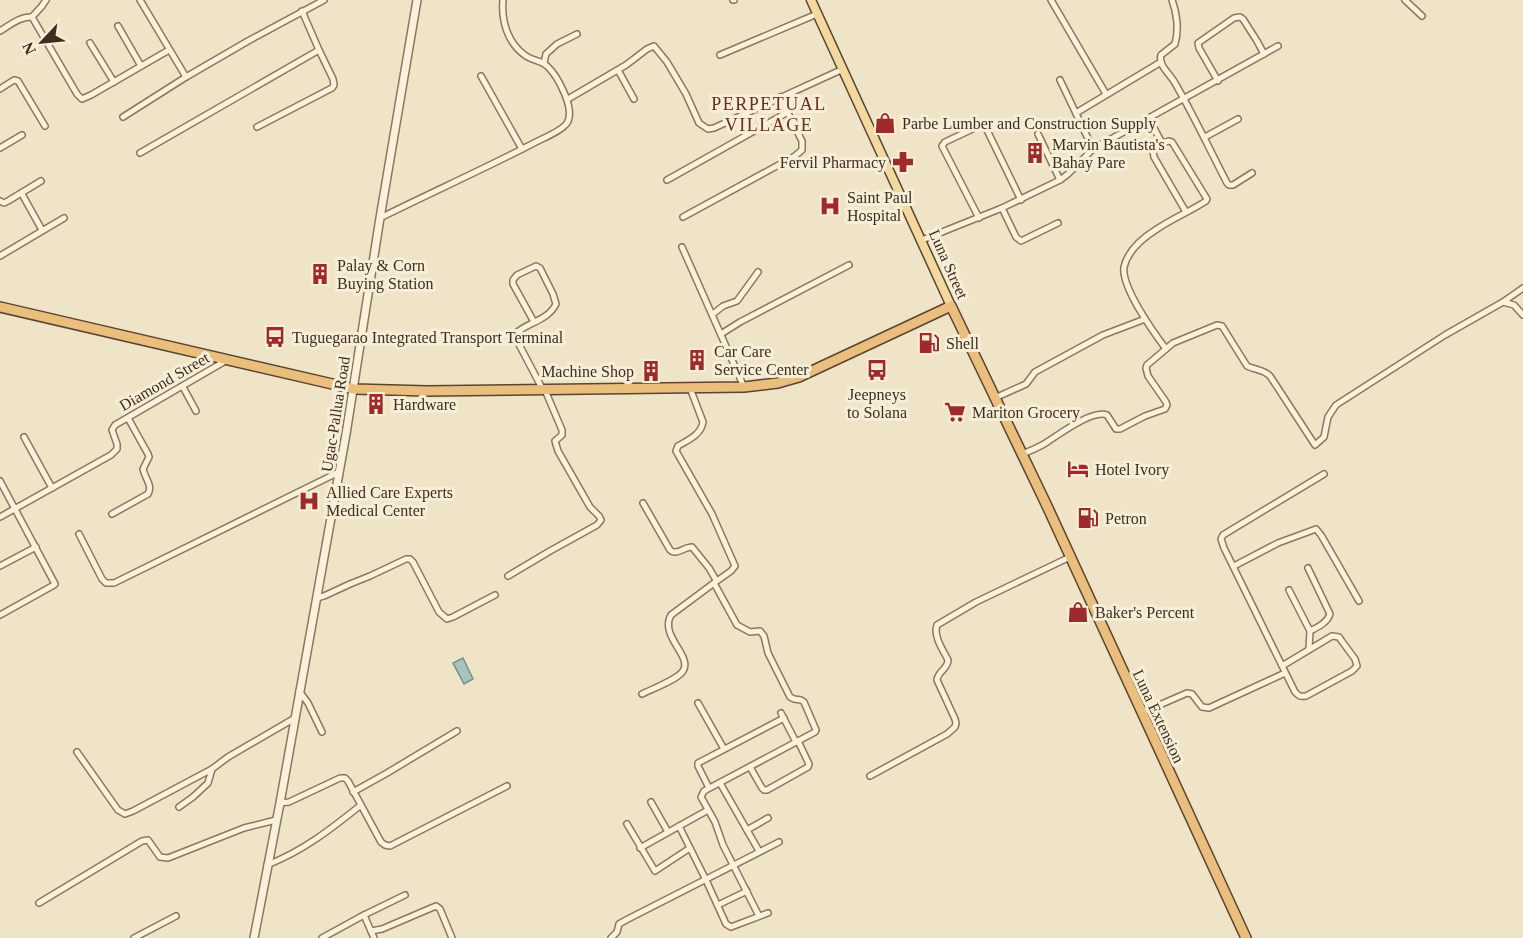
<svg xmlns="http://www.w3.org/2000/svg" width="1523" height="938" font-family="Georgia,serif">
  <rect width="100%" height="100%" fill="#f0e4c8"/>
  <polygon fill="#a9c4bc" stroke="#6f938a" stroke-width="1.5" points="463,658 473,679 464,684 453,663"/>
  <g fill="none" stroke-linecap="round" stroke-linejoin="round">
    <defs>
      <g id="minor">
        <polyline points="140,0 186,77 248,41 324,0"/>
        <polyline points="733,0 734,0"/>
        <polyline points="1051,0 1106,94"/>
        <path d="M 1172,0 C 1177,13 1179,30 1175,44 L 1161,55 C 1158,65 1170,74 1175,83 C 1194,116 1210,150 1227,183 L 1229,185 L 1233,185 L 1252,173"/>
        <polyline points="1405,0 1422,16"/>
        <polyline points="32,17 77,94 82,99 91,95 169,50"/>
        <polyline points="32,17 42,6 46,0"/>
        <polyline points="118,26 141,66"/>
        <path d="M 0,31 C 10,25 21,16 32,17"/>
        <polyline points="90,43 114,82"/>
        <polyline points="720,55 817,14"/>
        <polyline points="544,63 546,54 557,44 577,34"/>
        <polyline points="618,70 634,99"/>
        <polyline points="481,76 522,149"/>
        <polyline points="1060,80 1093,149"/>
        <polyline points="1218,81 1199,48 1198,43 1234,18 1240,17 1243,19 1257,41 1264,54"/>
        <polyline points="0,89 14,80 18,81 45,126"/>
        <polyline points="568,99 626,65 647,49 654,46 667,62 686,94 699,123 708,129 714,128 843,69"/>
        <polyline points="1076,113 1161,62"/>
        <polyline points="123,117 186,77"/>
        <polyline points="1149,119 1162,143 1153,151 1154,157 1186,212"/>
        <polyline points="257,127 332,88 334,85 333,79 319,50 302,11"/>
        <polyline points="1038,134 1060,180"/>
        <polyline points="1205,137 1238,119"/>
        <path d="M 1162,143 L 1169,141 L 1172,142 L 1207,199 L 1206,201 C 1191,211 1173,218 1157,229 C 1144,237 1128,250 1124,267 C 1121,287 1154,333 1166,349"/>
        <polyline points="0,148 22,135"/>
        <polyline points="140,153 319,50"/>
        <polyline points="667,180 788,112"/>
        <polyline points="22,194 42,230"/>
        <polyline points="0,201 4,203 8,201 41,181"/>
        <polyline points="1002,208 1016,237 1021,241 1058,223"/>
        <polyline points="683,217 795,156 802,150 802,141 780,97"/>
        <path d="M 380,218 C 430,193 482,170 532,144 C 541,139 562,131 567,123 C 576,109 557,75 547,66 C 541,60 533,61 526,56 C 508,44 501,21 503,0"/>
        <polyline points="979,218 942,146 945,142 979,126 984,125 985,126 1021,200"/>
        <polyline points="922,240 1002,208 1060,180 1068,174 1093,149 1278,46"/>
        <polyline points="682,247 744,387"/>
        <polyline points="0,256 64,218"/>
        <polyline points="1503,302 1514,305 1523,315"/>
        <polyline points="713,314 723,306 737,301 758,272"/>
        <path d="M 534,322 L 513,284 L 513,280 L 517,275 L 536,266 L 540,268 L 553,294 L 556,304 C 547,322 526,322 514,335 L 543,390"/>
        <polyline points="721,334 740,322 849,265"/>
        <polyline points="183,387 196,411"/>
        <path d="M 690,388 L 703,422 C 701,435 688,440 678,446 L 676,451 L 712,514 L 735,566 L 731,571 L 714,583 L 737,625 L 750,632 L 760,631 L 764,636 L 768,653 L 790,697 L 794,699 L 801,700 L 804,702 L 816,730 L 815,732 L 704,791 L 701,797 L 715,822 L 723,845 L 759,916"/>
        <polyline points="995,398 1026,384 1035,372 1103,335 1145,319"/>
        <polyline points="24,437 52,488"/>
        <path d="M 1022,454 C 1030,451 1037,448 1044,444 C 1057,436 1092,409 1107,415 L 1116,429 L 1120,429 L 1145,416 L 1165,409 L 1167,405 L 1166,402 L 1148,376 L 1146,368 L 1147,365 L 1173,343 L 1217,325 L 1222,326 L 1247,366 C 1255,370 1263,369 1270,376 L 1315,445 L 1324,437 L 1328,417 L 1336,405 L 1445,335 L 1503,302 L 1523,288"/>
        <polyline points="0,481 55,584 54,585 0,615"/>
        <path d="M 643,503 L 670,550 C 676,556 684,547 692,547 L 709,568 L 716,580"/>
        <path d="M 112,514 L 148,494 C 153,485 145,479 143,469 L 149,457 L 148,454 L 128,418"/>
        <polyline points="0,517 111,455 117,449 117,444 112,430 115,425 227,360"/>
        <polyline points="79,534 102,579 106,583 114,583 339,472"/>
        <polyline points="0,566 36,547"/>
        <polyline points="1234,566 1278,543 1316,529 1321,535 1359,601"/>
        <path d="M 1308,568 L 1330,614 C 1327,623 1318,627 1310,631"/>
        <polyline points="508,576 550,551 597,525 601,520 599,516 590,507 558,451 555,441 562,435 562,430 545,390"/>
        <polyline points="1289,590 1310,631 1309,649"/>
        <polyline points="317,598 324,596 350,584 370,576 406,559 410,559 413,562 439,612 447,619 453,617 495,595"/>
        <path d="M 1282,666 L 1332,636 L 1339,637 L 1341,640 L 1355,659 L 1357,666 L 1352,671 L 1306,696 C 1300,697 1299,696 1295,692 L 1224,548 L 1221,539 L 1223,535 L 1324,474"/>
        <polyline points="299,691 308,703 322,732"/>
        <path d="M 642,694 C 652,689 677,680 683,671 C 693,656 659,636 671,615 L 714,583"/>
        <polyline points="698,703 724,749"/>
        <polyline points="781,713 796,742"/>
        <polyline points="1141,713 1187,693 1192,694 1202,707 1209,708 1285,673"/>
        <polyline points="77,752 118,810 125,814 133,811 212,769"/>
        <polyline points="750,767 762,788 764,790 767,790 808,767 809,764 798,741"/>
        <path d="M 870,776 L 947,734 L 955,727 L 956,723 L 955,719 L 937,680 C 938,671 948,669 948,660 C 943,650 933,636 937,625 L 976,602 L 1070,557"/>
        <polyline points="720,783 759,851"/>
        <polyline points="709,788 698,766 698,763 784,718"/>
        <polyline points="353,792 387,773 457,731"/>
        <polyline points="651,802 668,832"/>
        <polyline points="280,803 289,802 340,778 345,778 348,781 381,842 385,845 390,846 507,786"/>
        <polyline points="179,807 193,797 208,783 212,769 228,757 295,718"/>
        <polyline points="627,824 655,871 690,848"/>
        <polyline points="679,826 706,880 726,924 731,927 768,913"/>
        <polyline points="747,830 768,818"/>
        <polyline points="640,848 708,810"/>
        <path d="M 267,865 C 303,851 331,829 361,805"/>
        <polyline points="39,903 142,841 148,840 160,857 168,858 244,828 276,820"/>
        <polyline points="718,905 747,891"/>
        <polyline points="364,915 405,895"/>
        <polyline points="371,931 382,929 436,906 440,909 452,938"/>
        <polyline points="134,938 176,916"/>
        <polyline points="322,938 364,915 374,938"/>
        <polyline points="611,938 617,932 619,924 626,920 779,842"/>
      </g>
      <polyline id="tertiary" points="254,938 280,803 346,434 380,218 417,0"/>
      <polyline id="primary" points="811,0 951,306"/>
      <polyline id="trunk" points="0,307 354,389 427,391 744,387 778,383 799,377 951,306 1047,506 1246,938"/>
    </defs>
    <use href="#minor" stroke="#8d765c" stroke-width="8"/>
    <use href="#tertiary" stroke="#8d765c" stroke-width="10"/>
    <use href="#primary" stroke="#5b4430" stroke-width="11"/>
    <use href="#trunk" stroke="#5b4430" stroke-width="12"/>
    <use href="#minor" stroke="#faf1dc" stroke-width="5"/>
    <use href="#tertiary" stroke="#faf1dc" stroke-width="7"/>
    <use href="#primary" stroke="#f3d9a0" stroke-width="8"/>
    <use href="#trunk" stroke="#eabe7c" stroke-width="9"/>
  </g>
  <defs>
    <symbol id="shop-bare" viewBox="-9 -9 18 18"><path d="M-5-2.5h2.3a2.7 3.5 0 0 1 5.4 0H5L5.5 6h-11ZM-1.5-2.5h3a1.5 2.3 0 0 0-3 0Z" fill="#9e2a2b" stroke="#f7eed8" stroke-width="2.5" paint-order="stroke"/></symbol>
    <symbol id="building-bare" viewBox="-9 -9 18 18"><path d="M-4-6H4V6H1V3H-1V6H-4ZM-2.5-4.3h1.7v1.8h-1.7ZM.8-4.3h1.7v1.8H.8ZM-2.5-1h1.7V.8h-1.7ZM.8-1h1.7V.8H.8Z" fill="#9e2a2b" stroke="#f7eed8" stroke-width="2.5" paint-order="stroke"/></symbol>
    <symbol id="pharmacy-bare" viewBox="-9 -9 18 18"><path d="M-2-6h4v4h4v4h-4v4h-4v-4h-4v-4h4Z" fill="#9e2a2b" stroke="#f7eed8" stroke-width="2.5" paint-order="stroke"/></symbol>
    <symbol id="hospital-bare" viewBox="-9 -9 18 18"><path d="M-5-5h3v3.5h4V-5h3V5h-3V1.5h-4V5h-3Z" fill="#9e2a2b" stroke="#f7eed8" stroke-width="2.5" paint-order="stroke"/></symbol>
    <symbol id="bus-bare" viewBox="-9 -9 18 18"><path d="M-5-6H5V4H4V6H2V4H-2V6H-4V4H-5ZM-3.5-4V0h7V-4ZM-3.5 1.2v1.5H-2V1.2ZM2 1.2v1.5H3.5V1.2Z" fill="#9e2a2b" stroke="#f7eed8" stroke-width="2.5" paint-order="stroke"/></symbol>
    <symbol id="fuel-bare" viewBox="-9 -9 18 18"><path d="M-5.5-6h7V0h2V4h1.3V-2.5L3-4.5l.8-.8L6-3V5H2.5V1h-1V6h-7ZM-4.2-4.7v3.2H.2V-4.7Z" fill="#9e2a2b" stroke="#f7eed8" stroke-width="2.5" paint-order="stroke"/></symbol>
    <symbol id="supermarket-bare" viewBox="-9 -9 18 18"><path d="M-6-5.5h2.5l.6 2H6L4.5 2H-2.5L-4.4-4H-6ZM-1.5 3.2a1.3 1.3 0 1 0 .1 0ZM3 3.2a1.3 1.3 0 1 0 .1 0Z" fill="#9e2a2b" stroke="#f7eed8" stroke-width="2.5" paint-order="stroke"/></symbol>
    <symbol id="hotel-bare" viewBox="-9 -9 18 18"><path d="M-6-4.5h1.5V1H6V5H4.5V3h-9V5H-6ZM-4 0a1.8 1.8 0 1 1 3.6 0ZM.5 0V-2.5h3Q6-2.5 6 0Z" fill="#9e2a2b" stroke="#f7eed8" stroke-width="2.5" paint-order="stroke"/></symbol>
  </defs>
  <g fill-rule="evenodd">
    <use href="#shop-bare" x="870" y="108" width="30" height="30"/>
    <use href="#building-bare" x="1020" y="138" width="30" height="30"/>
    <use href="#pharmacy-bare" x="888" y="147" width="30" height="30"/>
    <use href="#hospital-bare" x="815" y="191" width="30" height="30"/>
    <use href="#building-bare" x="305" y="259" width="30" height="30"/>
    <use href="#bus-bare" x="260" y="322" width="30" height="30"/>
    <use href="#fuel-bare" x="914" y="328" width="30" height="30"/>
    <use href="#building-bare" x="682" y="345" width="30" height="30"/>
    <use href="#bus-bare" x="862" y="355" width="30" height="30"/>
    <use href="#building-bare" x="636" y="356" width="30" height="30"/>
    <use href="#building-bare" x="361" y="389" width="30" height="30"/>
    <use href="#supermarket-bare" x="940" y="397" width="30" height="30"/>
    <use href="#hotel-bare" x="1063" y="454" width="30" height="30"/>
    <use href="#hospital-bare" x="294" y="486" width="30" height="30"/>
    <use href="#fuel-bare" x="1073" y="503" width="30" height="30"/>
    <use href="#shop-bare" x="1063" y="597" width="30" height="30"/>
  </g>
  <g text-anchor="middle" stroke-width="6" stroke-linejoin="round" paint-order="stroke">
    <g font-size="16" fill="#3d2e20" stroke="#f7eed8" text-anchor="start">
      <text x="902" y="129">Parbe Lumber and Construction Supply</text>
      <text x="1052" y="150">Marvin Bautista's<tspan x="1052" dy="18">Bahay Pare</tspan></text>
      <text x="886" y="168" text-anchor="end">Fervil Pharmacy</text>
      <text x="847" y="203">Saint Paul<tspan x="847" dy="18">Hospital</tspan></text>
      <text x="337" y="271">Palay &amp; Corn<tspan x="337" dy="18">Buying Station</tspan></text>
      <text x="292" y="343">Tuguegarao Integrated Transport Terminal</text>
      <text x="946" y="349">Shell</text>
      <text x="714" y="357">Car Care<tspan x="714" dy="18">Service Center</tspan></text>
      <text x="634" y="377" text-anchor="end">Machine Shop</text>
      <text x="877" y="400" text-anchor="middle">Jeepneys<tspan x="877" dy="18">to Solana</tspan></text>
      <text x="393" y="410">Hardware</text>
      <text x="972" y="418">Mariton Grocery</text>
      <text x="1095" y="475">Hotel Ivory</text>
      <text x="326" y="498">Allied Care Experts<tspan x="326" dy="18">Medical Center</tspan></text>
      <text x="1105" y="524">Petron</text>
      <text x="1095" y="618">Baker's Percent</text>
    </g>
    <g font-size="16" fill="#3d2e20" stroke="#f7eed8">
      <text transform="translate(949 264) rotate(66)" y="6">Luna Street</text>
      <text transform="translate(164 381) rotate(-30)" y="6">Diamond Street</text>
      <text transform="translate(335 414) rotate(-81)" y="6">Ugac-Pallua Road</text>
      <text transform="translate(1159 716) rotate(65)" y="6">Luna Extension</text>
    </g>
    <g font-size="18" letter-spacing="1.5" fill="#6b2e1e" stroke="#f7eed8">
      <text x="769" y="110">PERPETUAL<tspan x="769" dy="21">VILLAGE</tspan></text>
    </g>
  </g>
  <g transform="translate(42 42) rotate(244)" stroke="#f7eed8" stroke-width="4.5" paint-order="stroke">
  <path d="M0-4.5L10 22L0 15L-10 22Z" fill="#3d2e20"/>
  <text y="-9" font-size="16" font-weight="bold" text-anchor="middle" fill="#3d2e20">N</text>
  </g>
</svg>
